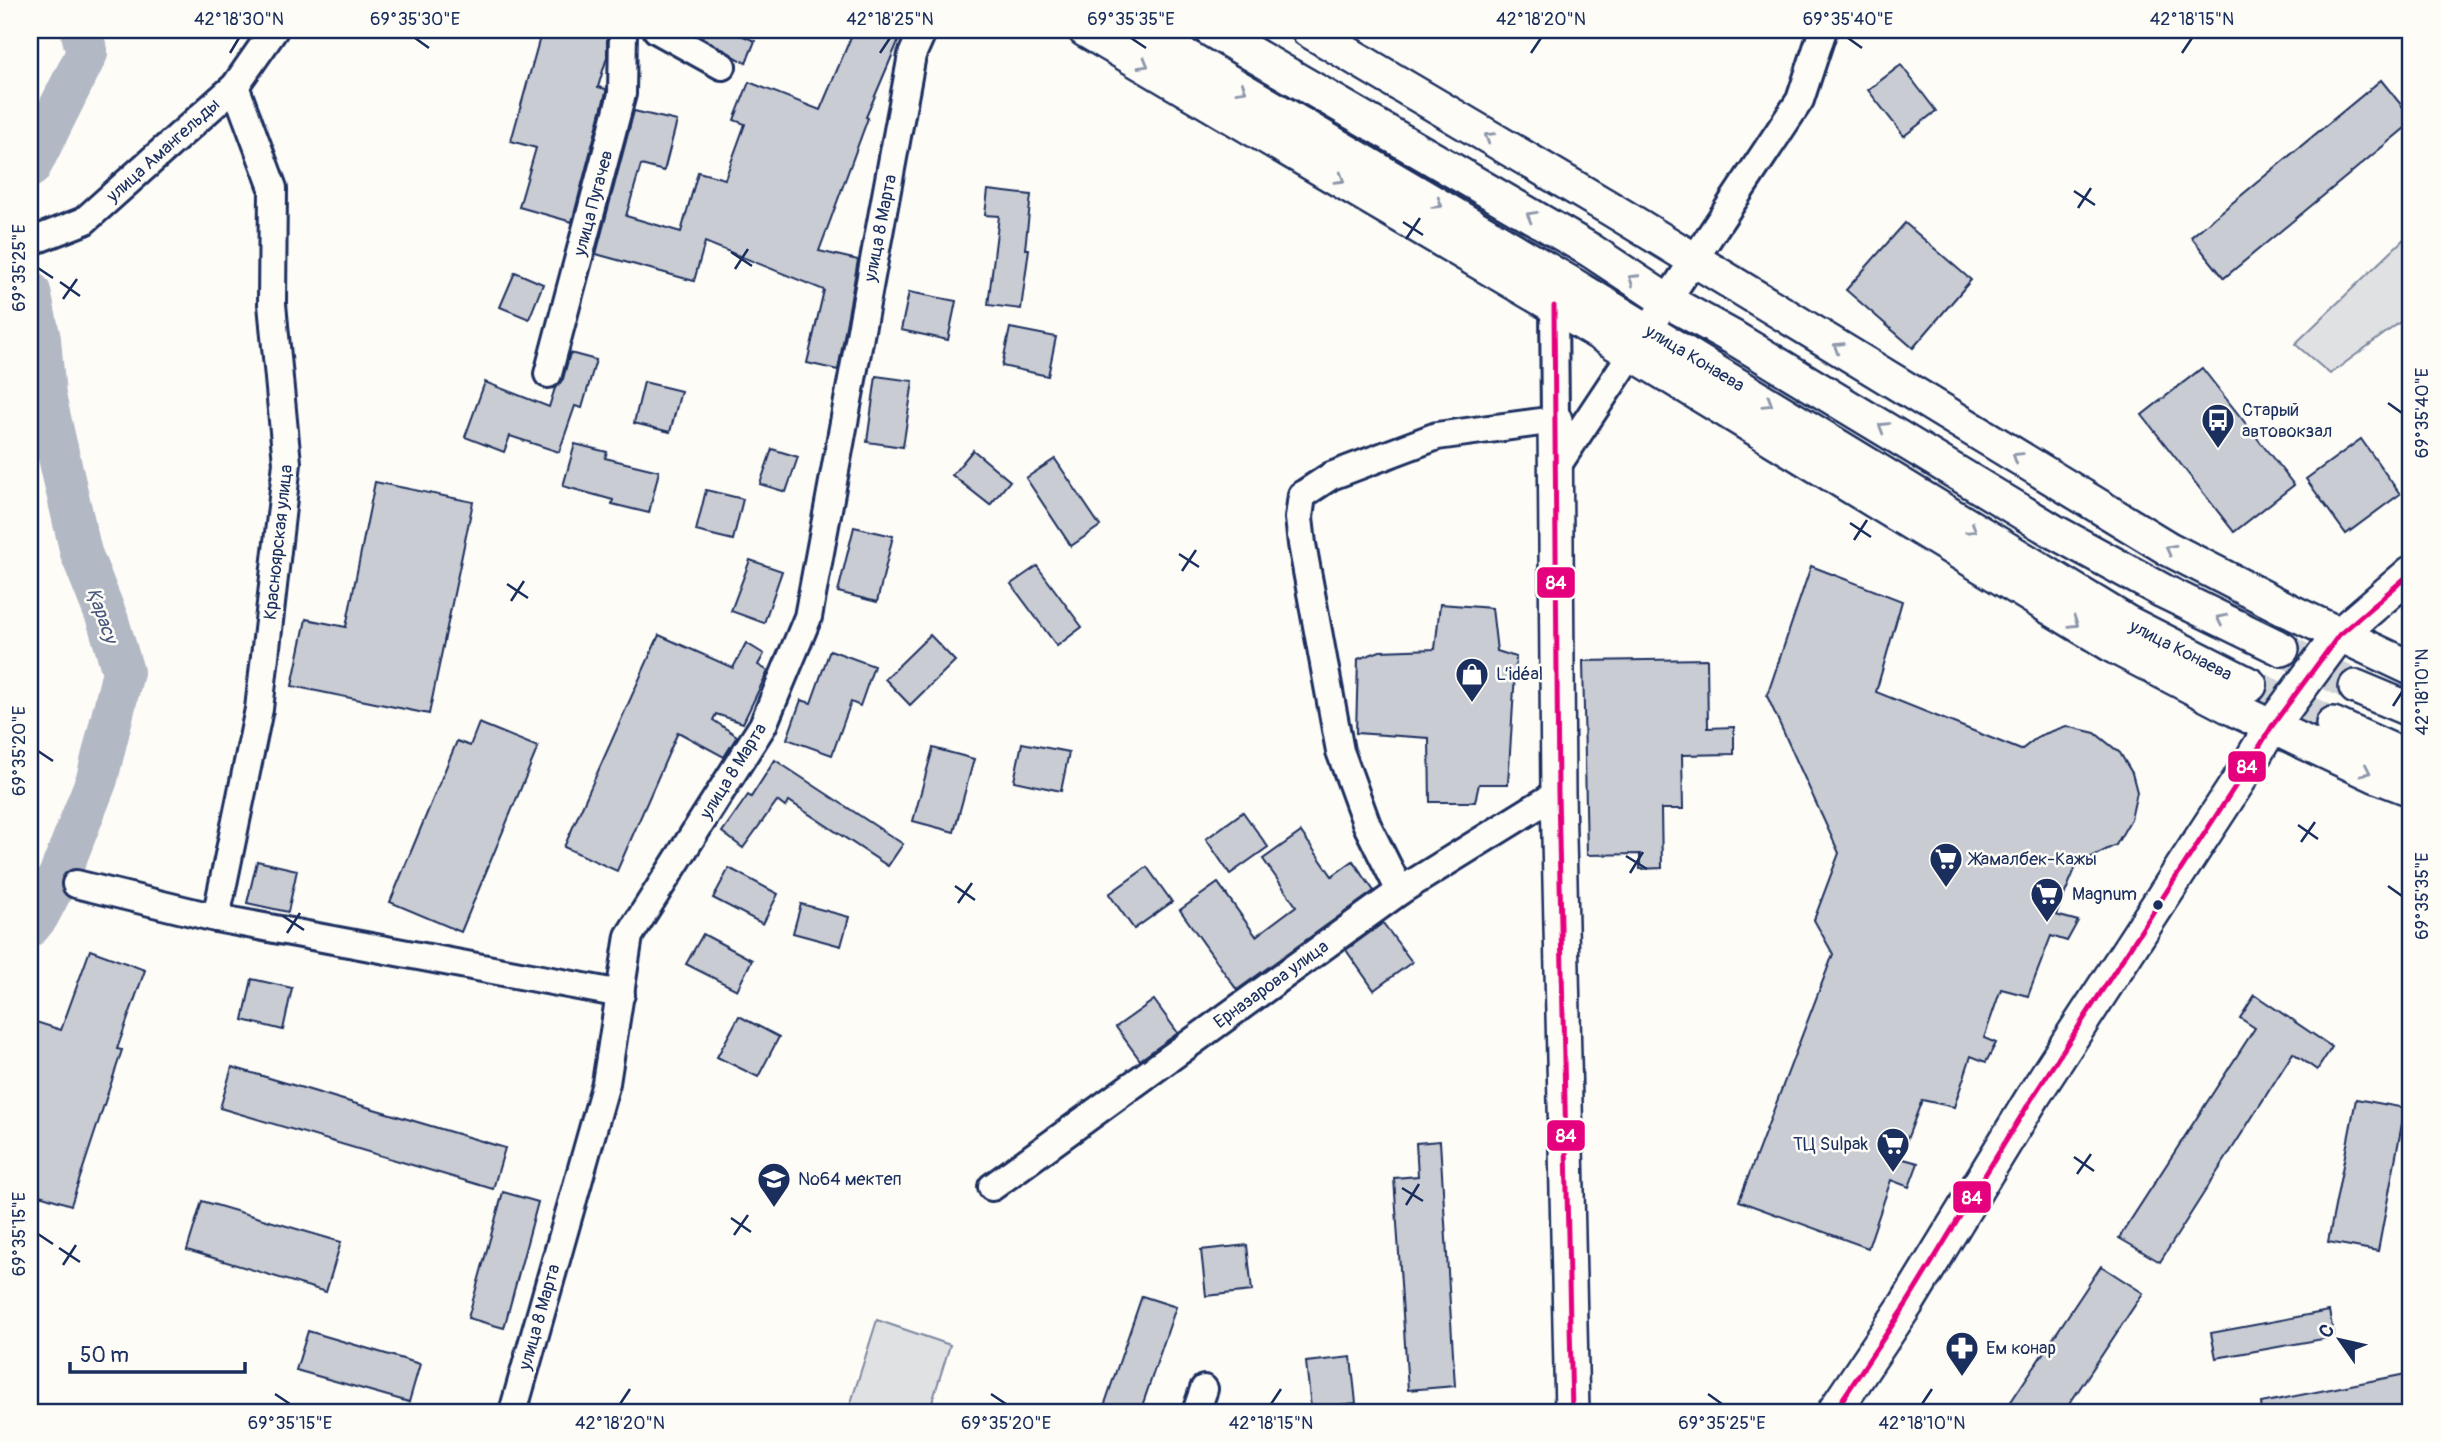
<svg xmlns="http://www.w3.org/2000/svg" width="2441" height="1442" font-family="Pangolin,sans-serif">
  <rect width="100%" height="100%" fill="#fdfcf7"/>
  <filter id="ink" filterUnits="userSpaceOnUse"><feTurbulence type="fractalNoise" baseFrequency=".0143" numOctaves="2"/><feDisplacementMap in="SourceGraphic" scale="14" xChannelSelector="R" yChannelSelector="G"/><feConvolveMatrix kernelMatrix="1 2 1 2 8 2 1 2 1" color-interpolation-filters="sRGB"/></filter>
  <g filter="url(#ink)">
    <g fill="#e0e1e3" stroke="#7e88a0" stroke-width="2">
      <polygon points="2411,232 2411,314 2330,374 2295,344"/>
      <polygon points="877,1320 950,1345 929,1412 848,1412"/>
    </g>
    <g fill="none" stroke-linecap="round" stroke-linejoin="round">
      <g stroke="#b3b8c5" stroke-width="42">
        <polyline points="30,167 87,53 81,30"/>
        <polyline points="30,292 40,339 45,396 81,553 108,621 123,672 97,779 59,876 38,916 30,926"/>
      </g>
    </g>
    <g fill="#c9ccd3" stroke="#1b2f5e" stroke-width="2">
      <polygon points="542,30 607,30 607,57 598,87 606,89 606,92 572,222 519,207 536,148 511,141"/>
      <polygon points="689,30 729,30 755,41 746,63"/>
      <polygon points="854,30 903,30 866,117 868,118 819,251 858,260 838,370 807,363 824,290 705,242 694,281 596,254 634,111 677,121 664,171 641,165 626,216 681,232 698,172 725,179 745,124 734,120 749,82 820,110"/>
      <polygon points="1901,65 1936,111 1904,136 1868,90"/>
      <polygon points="2381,80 2411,117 2411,123 2224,278 2191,237"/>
      <polygon points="988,190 1031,195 1025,249 1029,249 1021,309 988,305 999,216 985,215"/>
      <polygon points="1905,223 1971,280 1913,348 1846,290"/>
      <polygon points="515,272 543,284 529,319 500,307"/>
      <polygon points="909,292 956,301 948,340 901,330"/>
      <polygon points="1010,328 1056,337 1048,376 1002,366"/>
      <polygon points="570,353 596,360 582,408 575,406 559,452 510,436 504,452 465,437 485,382 549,407 555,388 563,379"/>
      <polygon points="2202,368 2294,485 2234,532 2142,415"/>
      <polygon points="876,376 913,381 903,447 867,442"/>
      <polygon points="644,382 681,391 670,432 634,423"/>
      <polygon points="2361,439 2400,494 2346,534 2306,479"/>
      <polygon points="575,444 607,452 605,458 659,471 649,513 612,504 613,500 563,486"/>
      <polygon points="772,449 798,457 786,492 760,484"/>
      <polygon points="973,450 1010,481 990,505 952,475"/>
      <polygon points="1055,459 1100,526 1071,546 1026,478"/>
      <polygon points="375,482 473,502 429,714 292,686 306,619 346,627"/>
      <polygon points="706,490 743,499 733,540 696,531"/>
      <polygon points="854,527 893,536 877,602 838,592"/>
      <polygon points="750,560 782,571 764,623 731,611"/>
      <polygon points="1037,566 1082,627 1057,646 1011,584"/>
      <polygon points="1811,566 1902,601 1876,692 2021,750 2039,736 2066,726 2095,733 2120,753 2132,773 2137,792 2131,819 2116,845 2077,864 2056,915 2078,921 2067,941 2051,936 2028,996 2001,989 1984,1038 1996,1043 1986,1062 1971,1056 1954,1107 1922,1100 1900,1158 1918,1163 1909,1187 1891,1180 1868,1248 1739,1201 1833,954 1814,920 1839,853 1767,696"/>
      <polygon points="1440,604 1492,608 1497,651 1516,657 1508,784 1479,784 1475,802 1430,802 1429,738 1356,733 1358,659 1380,651 1435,649"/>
      <polygon points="659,635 733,668 746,643 764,654 758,665 768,671 743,723 716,714 713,720 737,736 724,757 678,732 617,871 564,847"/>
      <polygon points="930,635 955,661 910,705 885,679"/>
      <polygon points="830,650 874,666 860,706 851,702 832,755 787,739 801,700 811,703"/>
      <polygon points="1707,659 1708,728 1734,727 1734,754 1682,755 1683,809 1661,809 1662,868 1640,869 1640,854 1587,855 1583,661"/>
      <polygon points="479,723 538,747 461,932 390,902 457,741 470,746"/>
      <polygon points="1022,743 1069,752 1061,791 1014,781"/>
      <polygon points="933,748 974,759 954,832 913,821"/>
      <polygon points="775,760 903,844 888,866 789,801 785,807 777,801 743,848 722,832 748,795 751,797"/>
      <polygon points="1243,812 1268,847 1230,874 1206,839"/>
      <polygon points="1301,832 1332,876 1353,861 1374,891 1237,990 1180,910 1218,883 1256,936 1296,906 1263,859"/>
      <polygon points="257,861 297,870 288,912 247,903"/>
      <polygon points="1147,867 1172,902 1134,929 1109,894"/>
      <polygon points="729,868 778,894 763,924 713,898"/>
      <polygon points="801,904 849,917 841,946 793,933"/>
      <polygon points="1383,923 1412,962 1374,990 1346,950"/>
      <polygon points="703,934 752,960 737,990 686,964"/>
      <polygon points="90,950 145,970 117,1049 122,1050 71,1205 30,1192 30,1020 61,1030"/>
      <polygon points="252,979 292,988 283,1030 243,1020"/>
      <polygon points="2255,995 2332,1047 2317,1070 2293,1053 2160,1262 2119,1238 2255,1028 2240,1018"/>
      <polygon points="1154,1000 1178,1033 1140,1060 1116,1027"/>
      <polygon points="739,1016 779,1037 758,1077 717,1057"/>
      <polygon points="232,1067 505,1148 493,1189 220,1108"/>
      <polygon points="2356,1099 2405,1108 2378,1251 2328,1242"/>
      <polygon points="1440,1141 1455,1386 1408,1390 1394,1178 1418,1176 1416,1143"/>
      <polygon points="503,1192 538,1202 504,1328 468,1318"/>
      <polygon points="202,1201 341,1242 326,1292 187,1250"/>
      <polygon points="1247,1245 1252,1291 1206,1296 1201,1250"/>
      <polygon points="2101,1266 2143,1293 2064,1412 2004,1412"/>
      <polygon points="1142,1296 1176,1307 1140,1412 1102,1412"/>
      <polygon points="2329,1311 2334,1337 2216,1358 2211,1333"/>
      <polygon points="308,1331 420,1364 409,1402 296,1370"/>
      <polygon points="1351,1357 1356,1403 1311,1408 1306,1362"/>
      <polygon points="2411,1373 2411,1412 2262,1412 2261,1403"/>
    </g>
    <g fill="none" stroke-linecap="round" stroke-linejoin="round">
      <g stroke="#d0d3d8" stroke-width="33" stroke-dasharray="33 17" stroke-linecap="butt">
        <polyline points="2282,649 2356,687"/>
        <polyline points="2250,685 2333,724"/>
      </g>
      <defs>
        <g id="minor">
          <polyline points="657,30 722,66"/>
          <polyline points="30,242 84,221 235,86 274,30"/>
          <polyline points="548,374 622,94 623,30"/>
          <polyline points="1555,469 1800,100 1823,30"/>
          <polyline points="76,884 216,918 621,994"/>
          <polyline points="1400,891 1367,825 1340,751 1302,544 1299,518 1302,495 1331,476 1437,436 1555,420 1554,306"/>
          <polyline points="216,918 259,709 287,463 272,304 273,188 235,86"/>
          <polyline points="992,1187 1400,891 1558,793"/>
          <polyline points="513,1412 606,1083 629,936 763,725 808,617 912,55 923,30"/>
          <polyline points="1196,1412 1204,1389"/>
        </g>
        <g id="major">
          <polyline points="1085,30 1554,306 2115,647 2238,711 2377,776 2411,789"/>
          <polyline points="1141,30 1568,282 2128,623 2250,685"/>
          <polyline points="1211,30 1590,250 1667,301 1734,338 2055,532 2163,591 2282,649"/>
          <polyline points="1308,30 1611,209 2169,549 2296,614 2411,668"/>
          <polyline points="1555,420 1558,793 1572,1412"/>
          <polyline points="2356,687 2411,710"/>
          <polyline points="2333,724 2411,759"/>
          <polyline points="1834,1412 1907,1303 2034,1095 2238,782 2272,726 2339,635 2411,573"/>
        </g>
      </defs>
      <use href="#minor" stroke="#1b2f5e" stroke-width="32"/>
      <use href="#major" stroke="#1b2f5e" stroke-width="38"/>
      <use href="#minor" stroke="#fdfcf7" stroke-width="26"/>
      <use href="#major" stroke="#fdfcf7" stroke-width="33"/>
      <defs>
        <g id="bus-1">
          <polyline points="1554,306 1558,793 1572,1412"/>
          <polyline points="1834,1412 1907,1303 2034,1095 2238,782 2272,726 2339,635 2411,573"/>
        </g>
      </defs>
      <use href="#bus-1" stroke="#fdfcf7" stroke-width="10"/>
      <use href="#bus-1" stroke="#e5007d" stroke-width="5"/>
    </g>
    <defs><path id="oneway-chevron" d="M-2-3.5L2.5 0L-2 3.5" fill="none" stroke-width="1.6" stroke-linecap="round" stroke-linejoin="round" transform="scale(1.75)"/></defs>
    <g stroke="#8c96aa">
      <use href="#oneway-chevron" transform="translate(1144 64) rotate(30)"/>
      <use href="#oneway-chevron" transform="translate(1242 89) rotate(30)"/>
      <use href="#oneway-chevron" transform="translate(1489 137) rotate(-149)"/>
      <use href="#oneway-chevron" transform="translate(1340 179) rotate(31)"/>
      <use href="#oneway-chevron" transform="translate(1438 204) rotate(31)"/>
      <use href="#oneway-chevron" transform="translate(1531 216) rotate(-150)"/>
      <use href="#oneway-chevron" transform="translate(1633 279) rotate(-147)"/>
      <use href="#oneway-chevron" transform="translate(1838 347) rotate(-148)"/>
      <use href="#oneway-chevron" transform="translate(1768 403) rotate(32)"/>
      <use href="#oneway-chevron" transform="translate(1883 427) rotate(-149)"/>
      <use href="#oneway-chevron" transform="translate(2017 457) rotate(-148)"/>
      <use href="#oneway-chevron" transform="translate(1972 529) rotate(32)"/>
      <use href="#oneway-chevron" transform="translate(2170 549) rotate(-151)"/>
      <use href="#oneway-chevron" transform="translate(2221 619) rotate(-154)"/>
      <use href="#oneway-chevron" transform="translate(2074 623) rotate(31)"/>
      <use href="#oneway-chevron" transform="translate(2366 771) rotate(25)"/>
    </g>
  </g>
  <path fill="none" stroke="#1b2f5e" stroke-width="2.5" d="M 415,38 L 429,48M 1131,38 L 1146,48M 1848,38 L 1862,48M 230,53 L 239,38M 880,53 L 890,38M 1531,53 L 1541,38M 2182,53 L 2192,38M 2074,191 L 2095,205M 2078,208 L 2091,188M 1403,222 L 1423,235M 1406,239 L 1420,218M 731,252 L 752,266M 38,268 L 53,278M 735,269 L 748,249M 60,282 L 80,296M 63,299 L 77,279M 2388,403 L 2402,413M 1850,523 L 1871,537M 1854,540 L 1867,520M 1179,554 L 1199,567M 1182,571 L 1196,550M 507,584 L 528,598M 511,601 L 524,581M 2393,706 L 2402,692M 38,751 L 53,761M 2298,825 L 2318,839M 2301,842 L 2315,822M 1626,856 L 1647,869M 1630,873 L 1643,852M 955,886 L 975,900M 2388,886 L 2402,896M 958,903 L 972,883M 283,916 L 304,930M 287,933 L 300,913M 2074,1157 L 2094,1171M 2077,1174 L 2091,1154M 1402,1188 L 1423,1201M 1406,1205 L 1419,1184M 731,1218 L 751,1232M 38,1234 L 53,1244M 734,1235 L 748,1215M 59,1248 L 80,1262M 63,1265 L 76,1245M 275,1394 L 290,1404M 991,1394 L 1006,1404M 1708,1394 L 1722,1404M 620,1404 L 630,1389M 1271,1404 L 1281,1389M 1922,1404 L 1932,1389"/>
  <defs>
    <symbol id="bus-pin" viewBox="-11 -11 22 30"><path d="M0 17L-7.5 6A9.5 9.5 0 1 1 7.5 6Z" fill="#1b2f5e" stroke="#fdfcf7"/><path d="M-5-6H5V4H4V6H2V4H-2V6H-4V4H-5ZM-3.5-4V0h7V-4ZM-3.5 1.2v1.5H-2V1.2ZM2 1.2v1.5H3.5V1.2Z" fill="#fff"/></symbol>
    <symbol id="shop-pin" viewBox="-11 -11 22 30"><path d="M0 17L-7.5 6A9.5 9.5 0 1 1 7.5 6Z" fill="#1b2f5e" stroke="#fdfcf7"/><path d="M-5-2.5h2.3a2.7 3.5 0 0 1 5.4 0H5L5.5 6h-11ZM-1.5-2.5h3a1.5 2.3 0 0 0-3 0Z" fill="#fff"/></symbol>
    <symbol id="supermarket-pin" viewBox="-11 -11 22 30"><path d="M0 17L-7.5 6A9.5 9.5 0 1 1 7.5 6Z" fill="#1b2f5e" stroke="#fdfcf7"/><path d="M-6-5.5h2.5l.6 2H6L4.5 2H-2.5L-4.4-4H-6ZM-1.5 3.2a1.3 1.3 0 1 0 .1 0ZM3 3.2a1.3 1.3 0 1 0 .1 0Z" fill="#fff"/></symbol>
    <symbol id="school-pin" viewBox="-11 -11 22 30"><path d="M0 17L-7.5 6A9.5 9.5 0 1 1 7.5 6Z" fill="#1b2f5e" stroke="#fdfcf7"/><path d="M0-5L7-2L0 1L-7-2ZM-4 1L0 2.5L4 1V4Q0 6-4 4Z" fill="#fff"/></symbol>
    <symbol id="pharmacy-pin" viewBox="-11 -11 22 30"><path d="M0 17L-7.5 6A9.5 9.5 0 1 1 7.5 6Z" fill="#1b2f5e" stroke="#fdfcf7"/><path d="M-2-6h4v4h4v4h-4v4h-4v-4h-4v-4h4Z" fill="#fff"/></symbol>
  </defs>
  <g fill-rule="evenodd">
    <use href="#bus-pin" x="2199" y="401" width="38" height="52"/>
    <use href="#shop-pin" x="1453" y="655" width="38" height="52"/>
    <use href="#supermarket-pin" x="1927" y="840" width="38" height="52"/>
    <use href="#supermarket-pin" x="2028" y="875" width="38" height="52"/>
    <use href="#supermarket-pin" x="1874" y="1125" width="38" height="52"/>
    <use href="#school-pin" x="755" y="1160" width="38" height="52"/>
    <use href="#pharmacy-pin" x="1943" y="1329" width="38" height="52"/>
  </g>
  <circle fill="#1b2f5e" stroke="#fdfcf7" stroke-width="2.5" cx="2158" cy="905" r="6"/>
  <g text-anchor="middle" stroke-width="5" stroke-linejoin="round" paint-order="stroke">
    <g font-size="18" fill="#1b2f5e" stroke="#fdfcf7">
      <text transform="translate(163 150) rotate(-42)" y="6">улица Амангельды</text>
      <text transform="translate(593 203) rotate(-75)" y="6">улица Пугачев</text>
      <text transform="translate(880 228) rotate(-79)" y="6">улица 8 Марта</text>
      <text transform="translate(1695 358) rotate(31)" y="6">улица Конаева</text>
      <text transform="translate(278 542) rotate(-84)" y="6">Красноярская улица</text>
      <text transform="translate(2181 650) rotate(27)" y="6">улица Конаева</text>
      <text transform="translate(733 771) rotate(-58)" y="6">улица 8 Марта</text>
      <text transform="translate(1271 984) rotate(-36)" y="6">Ерназарова улица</text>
      <text transform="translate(539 1317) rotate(-74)" y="6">улица 8 Марта</text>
    </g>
    <g font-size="18" fill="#1b2f5e" stroke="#fdfcf7" text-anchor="start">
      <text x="2242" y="416">Старый<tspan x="2242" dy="21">автовокзал</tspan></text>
      <text x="1496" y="680">L’idéal</text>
      <text x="1970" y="865">Жамалбек-Кажы</text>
      <text x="2072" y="900">Magnum</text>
      <text x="1868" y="1150" text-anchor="end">ТЦ Sulpak</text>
      <text x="798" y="1185">№64 мектеп</text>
      <text x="1986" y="1354">Ем конар</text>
    </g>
    <g font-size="19" font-style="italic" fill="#49587d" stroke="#fdfcf7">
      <text transform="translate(103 615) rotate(71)" y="7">Қарасу</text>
    </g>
  </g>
  <g stroke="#fdfcf7" stroke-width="2.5">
    <rect x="1536" y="566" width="40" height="33" rx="7" fill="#e5007d"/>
    <rect x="2227" y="750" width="40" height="33" rx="7" fill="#e5007d"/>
    <rect x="1546" y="1119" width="40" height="33" rx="7" fill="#e5007d"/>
    <rect x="1952" y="1180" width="40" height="34" rx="7" fill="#e5007d"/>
  </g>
  <g font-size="19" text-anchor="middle" font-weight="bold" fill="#fff">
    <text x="1556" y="589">84</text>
    <text x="2247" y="773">84</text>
    <text x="1566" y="1142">84</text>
    <text x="1972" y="1204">84</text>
  </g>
  <rect width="2441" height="1442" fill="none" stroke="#fdfcf7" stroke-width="77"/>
  <g transform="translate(2340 1340) rotate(304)" stroke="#fdfcf7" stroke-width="5" paint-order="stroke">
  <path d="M0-5L12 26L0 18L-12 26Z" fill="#1b2f5e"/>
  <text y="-10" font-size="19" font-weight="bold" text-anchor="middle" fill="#1b2f5e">С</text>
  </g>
  <path d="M70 1362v10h175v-10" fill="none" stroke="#1b2f5e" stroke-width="3.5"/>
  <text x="80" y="1362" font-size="21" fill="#1b2f5e" stroke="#fdfcf7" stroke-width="5" paint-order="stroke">50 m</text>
  <rect x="38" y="38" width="2364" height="1366" fill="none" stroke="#1b2f5e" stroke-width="2.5"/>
  <g font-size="18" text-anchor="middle" fill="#1b2f5e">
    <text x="239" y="25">42°18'30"N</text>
    <text x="415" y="25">69°35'30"E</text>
    <text x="890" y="25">42°18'25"N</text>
    <text x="1131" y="25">69°35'35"E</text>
    <text x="1541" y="25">42°18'20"N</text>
    <text x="1848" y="25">69°35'40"E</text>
    <text x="2192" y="25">42°18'15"N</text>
    <text transform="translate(19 268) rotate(-90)" y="6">69°35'25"E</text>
    <text transform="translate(2422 413) rotate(-90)" y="6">69°35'40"E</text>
    <text transform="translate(2422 692) rotate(-90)" y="6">42°18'10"N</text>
    <text transform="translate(19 751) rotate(-90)" y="6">69°35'20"E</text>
    <text transform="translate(2422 896) rotate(-90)" y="6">69°35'35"E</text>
    <text transform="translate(19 1234) rotate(-90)" y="6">69°35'15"E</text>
    <text x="290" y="1429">69°35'15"E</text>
    <text x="620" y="1429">42°18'20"N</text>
    <text x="1006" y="1429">69°35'20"E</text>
    <text x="1271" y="1429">42°18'15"N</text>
    <text x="1722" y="1429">69°35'25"E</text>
    <text x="1922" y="1429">42°18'10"N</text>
  </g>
</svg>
